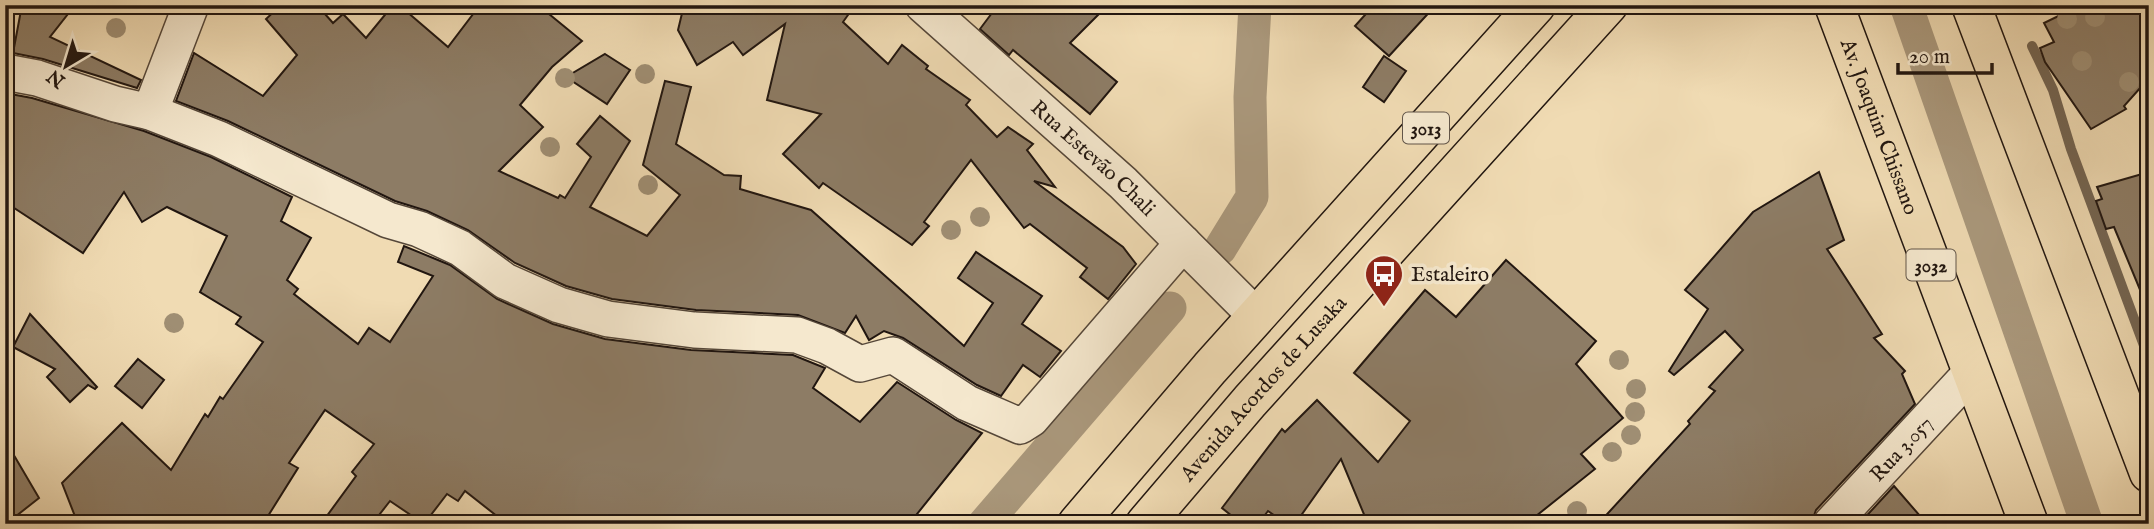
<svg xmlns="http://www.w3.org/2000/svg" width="2154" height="529" font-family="'IM FELL English',serif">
  <rect width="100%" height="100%" fill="#f0dbb3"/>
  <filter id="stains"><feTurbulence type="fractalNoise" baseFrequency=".00286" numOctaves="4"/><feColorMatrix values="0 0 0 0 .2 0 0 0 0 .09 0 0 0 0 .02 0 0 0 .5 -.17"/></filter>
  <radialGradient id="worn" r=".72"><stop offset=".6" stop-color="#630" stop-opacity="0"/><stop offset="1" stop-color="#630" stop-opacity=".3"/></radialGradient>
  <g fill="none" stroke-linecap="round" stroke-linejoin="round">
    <polyline stroke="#736451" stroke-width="10" points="2032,46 2053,90 2071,149 2149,359"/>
    <g stroke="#aa987c" stroke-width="33">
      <polyline points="1906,5 2087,524"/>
      <polyline points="1220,249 1252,197 1250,97 1255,5"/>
      <polyline points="984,524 1170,308"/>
    </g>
  </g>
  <g fill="#8d7c65" stroke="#211610" stroke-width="2">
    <polygon points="22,5 75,5 50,37 141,80 137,88 43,59 13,53"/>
    <polygon points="281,5 317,5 333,23 343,14 366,38 393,5 399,5 448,47 480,5 538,5 582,41 552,67 520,105 543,127 499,171 558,198 560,195 565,198 591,157 577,144 600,116 630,141 590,207 647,236 680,195 643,165 665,81 691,87 676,144 724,175 741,176 740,189 811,210 964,346 993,303 958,278 976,252 1042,296 1022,324 1061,351 1040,377 1023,365 1001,396 977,385 903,338 884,331 869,340 856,316 845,333 798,315 696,310 612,299 566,286 515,263 468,230 427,211 395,201 228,121 176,101 194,53 263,96 297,55 266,19"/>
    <polygon points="684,5 855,5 843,22 888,64 902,45 928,66 926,69 970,100 966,105 997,137 1008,127 1033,144 1027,150 1055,187 1034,181 1123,247 1136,264 1108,299 1080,277 1087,268 1030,224 1024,228 971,160 924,222 929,226 912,245 823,183 819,188 783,154 821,114 767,100 785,24 743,55 733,42 697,65 678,30"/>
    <polygon points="998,5 1108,5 1070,43 1117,82 1090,114 1013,50 1009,55 980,29"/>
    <polygon points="1374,5 1436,5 1389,56 1355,26"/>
    <polygon points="2081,5 2149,5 2149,78 2124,106 2126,109 2091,129 2045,62 2040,48 2054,42 2044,23"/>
    <polygon points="605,54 630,70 607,104 566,77"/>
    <polygon points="1384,56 1406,71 1384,102 1363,87"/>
    <polygon points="5,93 32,98 144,131 211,157 292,197 281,221 311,238 287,280 298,289 294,294 358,344 369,328 390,342 433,276 398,262 404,246 450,265 497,299 553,324 605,339 691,350 793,355 825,368 813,388 860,422 897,382 956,420 982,433 909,524 507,524 465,491 458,501 447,494 424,524 390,501 372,524 321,524 356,476 352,472 374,444 325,410 289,463 298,468 263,524 78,524 62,483 122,423 171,470 205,414 208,417 220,397 223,399 263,342 236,324 241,317 200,292 227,236 167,207 142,222 124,192 83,253 5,202"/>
    <polygon points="1819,172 1844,240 1827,249 1882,334 1874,338 1905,371 1902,374 1915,404 1816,510 1811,524 1598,524 1690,424 1688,421 1715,391 1709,387 1743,350 1725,331 1674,375 1669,371 1708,309 1685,290 1753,212"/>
    <polygon points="2142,174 2149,175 2148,309 2114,227 2106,229 2096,201 2102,199 2097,187"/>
    <polygon points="1506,260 1596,341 1576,364 1623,418 1581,454 1595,469 1526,524 1368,524 1341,459 1295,524 1287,524 1268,511 1258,524 1242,524 1222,508 1282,429 1285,432 1317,400 1378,462 1410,421 1354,373 1425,290 1456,317"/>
    <polygon points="30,314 97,387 95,389 88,385 70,402 47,377 55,369 13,347"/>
    <polygon points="138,359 164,380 142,408 115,386"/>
    <polygon points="5,440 39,498 6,524 5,524"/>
    <polygon points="1894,486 1927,524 1859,524"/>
  </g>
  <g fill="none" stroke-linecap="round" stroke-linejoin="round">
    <defs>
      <g id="minor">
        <path id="s1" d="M 923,5 L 1123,183 L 1257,317"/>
        <polyline points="5,72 37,78 115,104 150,112 219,139 388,220 419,229 460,248 505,281 559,305 608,319 694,330 797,335 827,346 860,364 893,355 967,403 1020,426 1031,419 1183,243"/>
        <polyline points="150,112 191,5"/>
        <path id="s2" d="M 1831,524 L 1971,373"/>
      </g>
      <g id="major">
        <path id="s3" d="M 1834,5 L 2029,524"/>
        <polyline points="1971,5 2149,473"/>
        <polyline points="1077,524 1210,368 1536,5"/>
        <path id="s4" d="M 1145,524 L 1250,401 L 1608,5"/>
      </g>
    </defs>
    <use href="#minor" stroke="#554739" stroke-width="38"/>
    <use href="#major" stroke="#211610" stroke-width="41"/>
    <use href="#minor" stroke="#f5e8ce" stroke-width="35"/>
    <use href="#major" stroke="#f0dbb3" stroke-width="38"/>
  </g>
  <g fill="#9f8e73">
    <circle cx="2095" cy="17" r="10"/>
    <circle cx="2067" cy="19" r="10"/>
    <circle cx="116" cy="28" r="10"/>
    <circle cx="2082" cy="61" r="10"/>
    <circle cx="645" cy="74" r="10"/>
    <circle cx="565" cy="78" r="10"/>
    <circle cx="2129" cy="82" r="10"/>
    <circle cx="550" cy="147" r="10"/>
    <circle cx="648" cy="185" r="10"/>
    <circle cx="980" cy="217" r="10"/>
    <circle cx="951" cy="230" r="10"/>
    <circle cx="174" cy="323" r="10"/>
    <circle cx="1619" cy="360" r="10"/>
    <circle cx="1636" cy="389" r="10"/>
    <circle cx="1635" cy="412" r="10"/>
    <circle cx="1631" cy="435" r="10"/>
    <circle cx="1612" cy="452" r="10"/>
    <circle cx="1577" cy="511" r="10"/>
  </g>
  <defs>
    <symbol id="bus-pin" viewBox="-11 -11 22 30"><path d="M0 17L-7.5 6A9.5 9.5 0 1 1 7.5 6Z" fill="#8f2418" stroke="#f5e8ce"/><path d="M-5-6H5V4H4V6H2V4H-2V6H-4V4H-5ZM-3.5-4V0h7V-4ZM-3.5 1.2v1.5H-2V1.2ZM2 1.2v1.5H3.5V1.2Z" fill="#fff"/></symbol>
  </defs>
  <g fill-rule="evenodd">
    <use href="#bus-pin" x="1362" y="252" width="44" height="60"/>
  </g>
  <g text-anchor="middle" stroke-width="7" stroke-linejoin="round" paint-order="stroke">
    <g fill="#f5e8ce" stroke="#615549" stroke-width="2">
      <rect x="1403" y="112.5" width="46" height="31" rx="5"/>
      <rect x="1906.5" y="249.5" width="49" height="31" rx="5"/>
    </g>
    <g font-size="19" font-weight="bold" fill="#211610">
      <text x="1426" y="135">3013</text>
      <text x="1931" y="272">3032</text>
    </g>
    <g font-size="21" fill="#211610" stroke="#f5e8ce">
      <text dy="7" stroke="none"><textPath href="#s3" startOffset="130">Av. Joaquim Chissano</textPath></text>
      <text dy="7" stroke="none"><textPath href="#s1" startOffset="229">Rua Estevão Chali</textPath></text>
      <text dy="7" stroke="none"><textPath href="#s4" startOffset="180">Avenida Acordos de Lusaka</textPath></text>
      <text dy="7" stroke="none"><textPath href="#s2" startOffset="103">Rua 3.057</textPath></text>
    </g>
    <g font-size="21" fill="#211610" stroke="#f5e8ce" text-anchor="start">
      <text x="1411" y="281">Estaleiro</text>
    </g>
  </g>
  <rect width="2154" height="529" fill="none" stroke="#f0dbb3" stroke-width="28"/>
  <rect x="7" y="7" width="2140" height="515" fill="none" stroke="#211610" stroke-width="3.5"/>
  <rect x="14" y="14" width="2126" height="501" fill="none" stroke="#211610" stroke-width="2"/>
  <g transform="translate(66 66) rotate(218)" stroke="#f5e8ce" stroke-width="5" paint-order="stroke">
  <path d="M0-5L12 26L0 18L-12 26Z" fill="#211610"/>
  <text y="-10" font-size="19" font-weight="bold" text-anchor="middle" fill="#211610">N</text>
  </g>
  <path d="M1898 63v10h94v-10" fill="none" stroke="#211610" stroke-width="3.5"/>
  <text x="1909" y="63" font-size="21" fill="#211610" stroke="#f5e8ce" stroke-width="5" paint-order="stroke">20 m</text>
  <rect width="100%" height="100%" filter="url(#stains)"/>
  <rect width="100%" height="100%" fill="url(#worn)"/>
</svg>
